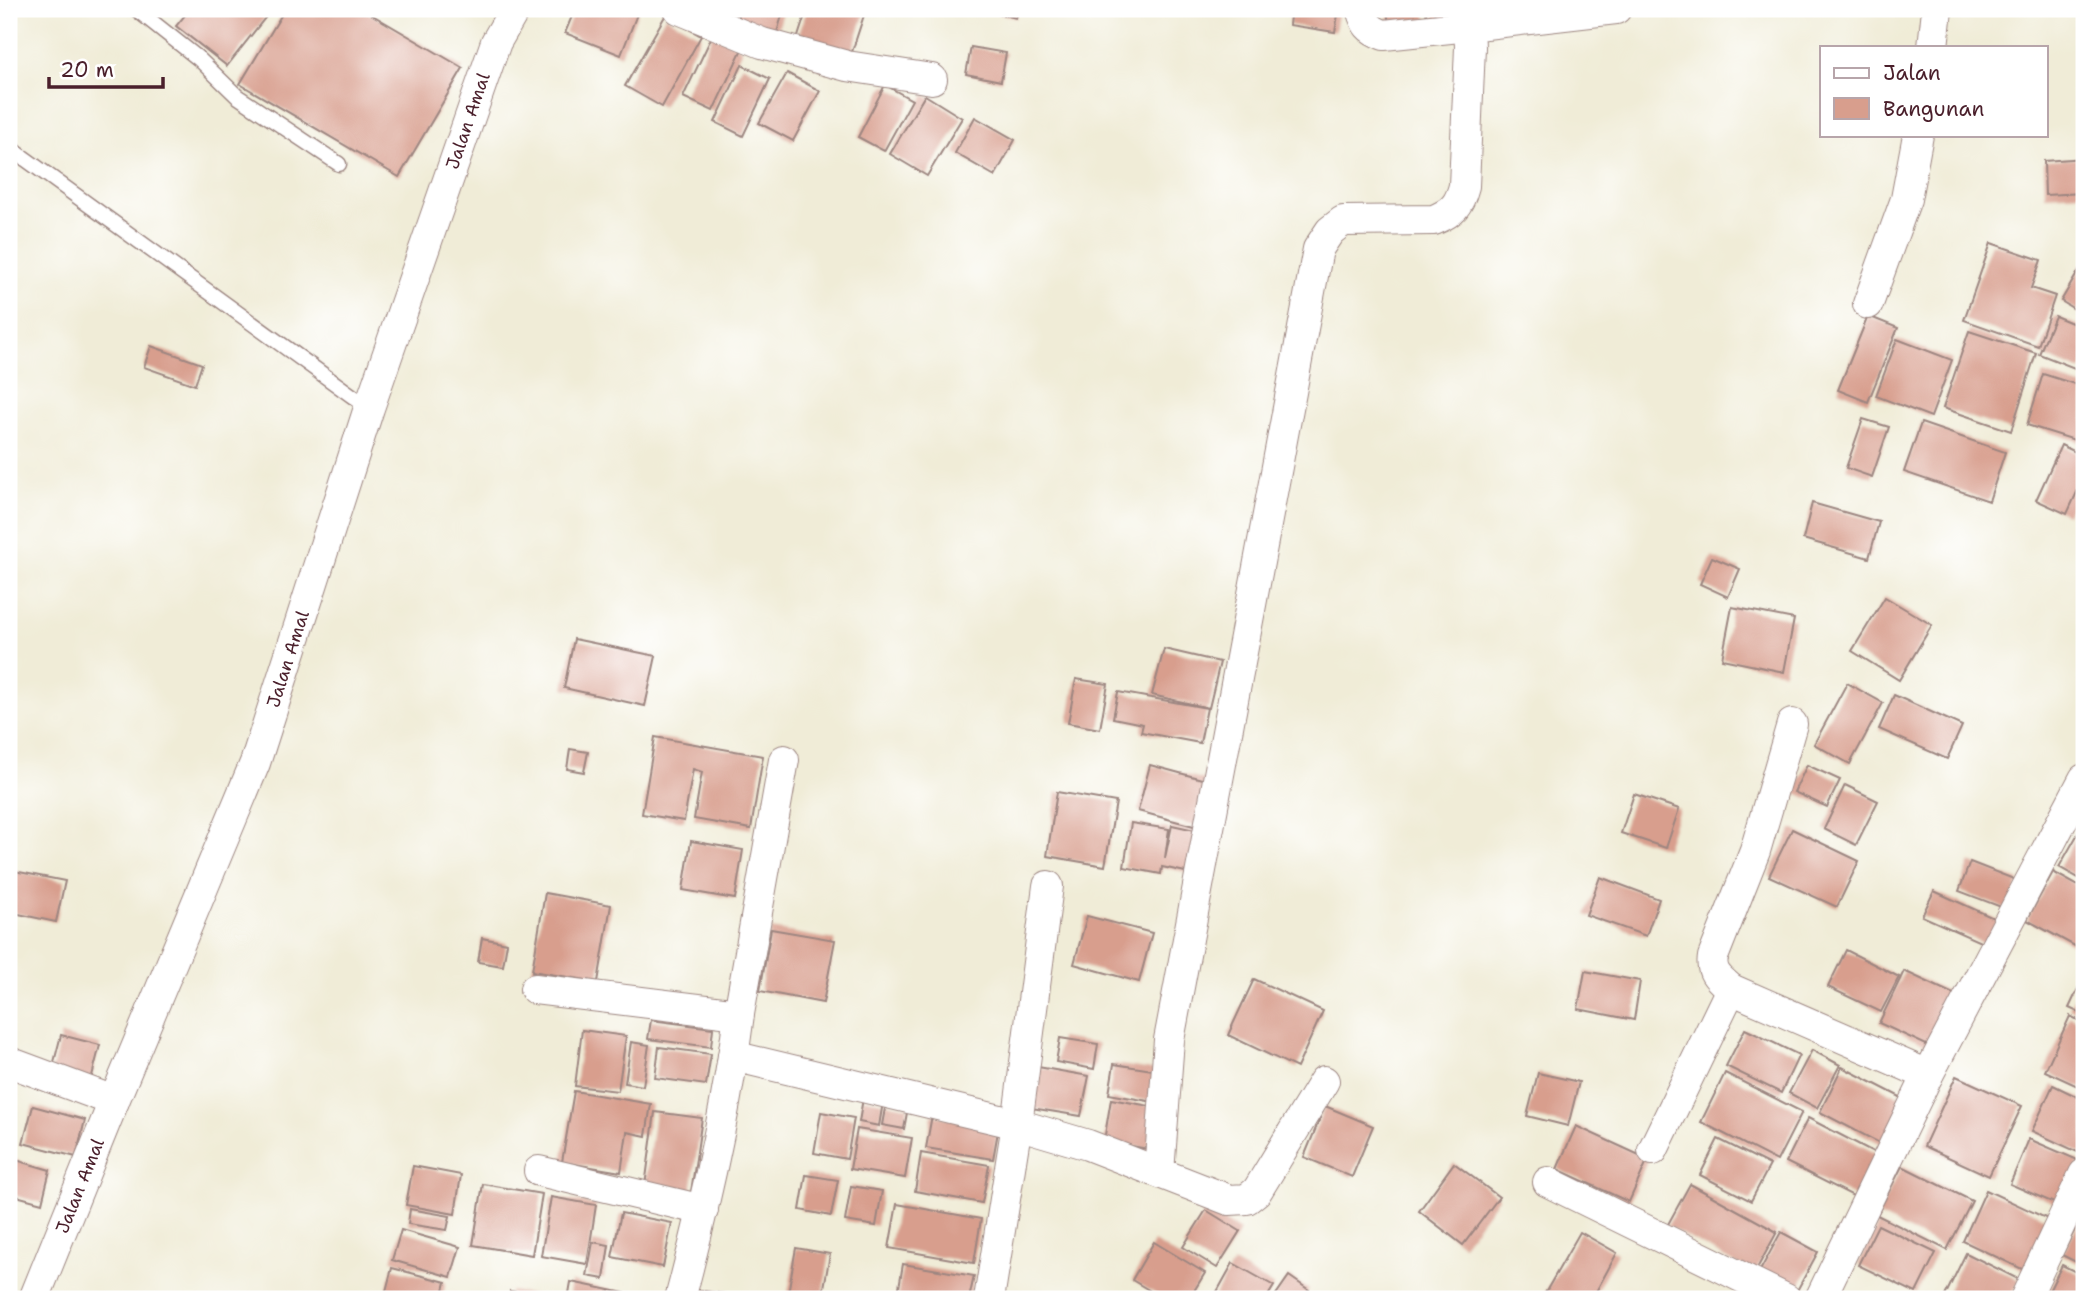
<svg xmlns="http://www.w3.org/2000/svg" width="2093" height="1308" font-family="'Shantell Sans',sans-serif">
  <rect width="100%" height="100%" fill="#fff"/>
  <filter id="ink" filterUnits="userSpaceOnUse"><feTurbulence type="fractalNoise" baseFrequency=".0143" numOctaves="2"/><feDisplacementMap in="SourceGraphic" scale="14" xChannelSelector="R" yChannelSelector="G"/><feConvolveMatrix kernelMatrix="1 2 1 2 8 2 1 2 1" color-interpolation-filters="sRGB"/></filter>
  <filter id="wash" filterUnits="userSpaceOnUse"><feTurbulence type="fractalNoise" baseFrequency=".00686" numOctaves="4" result="noise"/><feDisplacementMap in="SourceGraphic" scale="28" xChannelSelector="R" yChannelSelector="G"/><feGaussianBlur stdDeviation="1.57" result="paint"/><feColorMatrix in="noise" values="0 0 0 0 0 0 0 0 0 0 0 0 0 0 0 0 0 1.4 0 .05"/><feComposite in="paint" operator="in"/></filter>
  <g filter="url(#wash)">
    <rect width="100%" height="100%" fill="#f0ecd7"/>
    <g id="blocks">
      <g fill="#d89e8d">
        <polygon points="190,9 272,9 227,66 176,26"/>
        <polygon points="285,9 362,9 463,68 399,177 240,84"/>
        <polygon points="575,9 639,9 621,55 565,33"/>
        <polygon points="740,9 784,9 775,39 734,27"/>
        <polygon points="807,9 866,9 848,64 795,46"/>
        <polygon points="981,9 1018,9 1016,18"/>
        <polygon points="1291,9 1339,9 1335,32 1289,25"/>
        <polygon points="1388,9 1426,9 1427,26 1388,27"/>
        <polygon points="1434,9 1474,9 1475,20 1436,25"/>
        <polygon points="665,16 701,36 662,107 625,86"/>
        <polygon points="713,34 742,49 713,111 683,97"/>
        <polygon points="971,47 1006,53 1001,81 966,74"/>
        <polygon points="742,65 770,79 743,136 715,122"/>
        <polygon points="787,73 820,91 793,141 759,123"/>
        <polygon points="885,85 912,100 884,151 858,137"/>
        <polygon points="925,95 962,118 927,176 890,154"/>
        <polygon points="975,117 1015,140 995,176 955,153"/>
        <polygon points="2084,158 2084,193 2045,195 2044,161"/>
        <polygon points="1991,243 2041,260 2031,288 2055,296 2038,346 1964,320"/>
        <polygon points="2084,262 2084,315 2061,301"/>
        <polygon points="1868,316 1898,328 1868,402 1838,390"/>
        <polygon points="2055,316 2084,328 2084,364 2082,371 2039,354"/>
        <polygon points="1969,331 2036,353 2011,431 1943,408"/>
        <polygon points="1897,339 1952,360 1931,417 1876,396"/>
        <polygon points="151,346 202,364 195,385 144,367"/>
        <polygon points="2043,374 2084,387 2084,443 2027,425"/>
        <polygon points="1863,419 1889,427 1872,477 1846,468"/>
        <polygon points="1921,423 2005,452 1989,501 1904,472"/>
        <polygon points="2061,445 2084,456 2084,477 2067,514 2036,500"/>
        <polygon points="1812,503 1879,522 1869,558 1803,539"/>
        <polygon points="1712,557 1740,569 1728,597 1700,584"/>
        <polygon points="1885,597 1932,625 1899,680 1852,651"/>
        <polygon points="1732,607 1794,619 1784,672 1722,659"/>
        <polygon points="574,639 656,656 645,706 564,688"/>
        <polygon points="1164,649 1220,662 1209,708 1152,695"/>
        <polygon points="1076,679 1108,684 1100,729 1068,723"/>
        <polygon points="1847,683 1883,703 1850,764 1814,744"/>
        <polygon points="1118,692 1207,708 1200,743 1141,732 1143,724 1113,718"/>
        <polygon points="1894,695 1962,726 1947,759 1879,729"/>
        <polygon points="655,737 763,756 751,829 694,819 702,772 693,769 684,821 642,814"/>
        <polygon points="570,749 588,752 584,772 567,769"/>
        <polygon points="1150,765 1213,782 1201,828 1138,811"/>
        <polygon points="1807,765 1840,780 1827,807 1794,792"/>
        <polygon points="1845,785 1878,801 1856,845 1824,829"/>
        <polygon points="1057,792 1116,802 1105,866 1047,856"/>
        <polygon points="1634,794 1679,809 1666,848 1621,833"/>
        <polygon points="1131,823 1169,829 1165,858 1172,825 1204,832 1195,874 1162,867 1161,874 1124,867"/>
        <polygon points="2084,823 2084,881 2059,867"/>
        <polygon points="1792,829 1859,861 1837,907 1769,876"/>
        <polygon points="691,841 743,850 735,899 683,890"/>
        <polygon points="1970,862 2019,881 2009,910 1959,891"/>
        <polygon points="9,870 65,881 56,922 9,912"/>
        <polygon points="2053,872 2084,889 2084,951 2027,920"/>
        <polygon points="1600,877 1659,899 1646,936 1586,915"/>
        <polygon points="1934,891 1998,920 1987,945 1922,916"/>
        <polygon points="545,893 611,905 598,982 532,971"/>
        <polygon points="1087,916 1152,933 1139,982 1074,964"/>
        <polygon points="771,929 835,940 823,1003 760,991"/>
        <polygon points="482,938 507,943 503,966 478,962"/>
        <polygon points="1846,950 1899,977 1881,1012 1828,987"/>
        <polygon points="1585,971 1640,981 1634,1020 1578,1009"/>
        <polygon points="1904,971 1962,998 1937,1050 1879,1023"/>
        <polygon points="2084,976 2084,1015 2069,1008"/>
        <polygon points="1254,979 1323,1011 1297,1068 1228,1035"/>
        <polygon points="2070,1016 2084,1023 2084,1089 2045,1071"/>
        <polygon points="651,1020 713,1028 711,1047 648,1039"/>
        <polygon points="1745,1029 1799,1055 1781,1093 1726,1066"/>
        <polygon points="582,1030 626,1036 618,1091 575,1086"/>
        <polygon points="61,1035 100,1045 91,1080 52,1070"/>
        <polygon points="1060,1038 1098,1044 1094,1069 1056,1062"/>
        <polygon points="631,1042 649,1045 643,1086 625,1083"/>
        <polygon points="659,1047 711,1054 706,1085 655,1078"/>
        <polygon points="1812,1050 1840,1065 1817,1108 1789,1093"/>
        <polygon points="1114,1064 1159,1071 1154,1102 1109,1094"/>
        <polygon points="1038,1067 1089,1076 1081,1116 1031,1108"/>
        <polygon points="1842,1067 1912,1103 1889,1148 1820,1112"/>
        <polygon points="1538,1073 1579,1082 1568,1126 1527,1116"/>
        <polygon points="1725,1073 1802,1112 1777,1161 1701,1122"/>
        <polygon points="1956,1076 2022,1106 1989,1176 1924,1146"/>
        <polygon points="2053,1085 2084,1100 2084,1155 2032,1131"/>
        <polygon points="574,1091 651,1104 646,1136 627,1132 621,1172 562,1162"/>
        <polygon points="863,1098 883,1102 879,1126 859,1122"/>
        <polygon points="1111,1099 1155,1107 1148,1149 1104,1141"/>
        <polygon points="886,1103 908,1107 904,1129 882,1125"/>
        <polygon points="33,1106 85,1120 76,1157 23,1143"/>
        <polygon points="1325,1106 1373,1126 1352,1177 1304,1157"/>
        <polygon points="655,1112 702,1118 691,1192 645,1186"/>
        <polygon points="821,1112 854,1118 847,1159 814,1153"/>
        <polygon points="932,1115 999,1126 993,1159 926,1148"/>
        <polygon points="1808,1118 1885,1158 1863,1201 1786,1162"/>
        <polygon points="1576,1126 1648,1159 1629,1202 1557,1169"/>
        <polygon points="857,1129 912,1138 905,1178 850,1169"/>
        <polygon points="1718,1139 1770,1165 1751,1201 1700,1175"/>
        <polygon points="2029,1139 2080,1161 2061,1206 2010,1184"/>
        <polygon points="921,1153 989,1165 982,1203 915,1191"/>
        <polygon points="9,1158 50,1170 42,1203 9,1194"/>
        <polygon points="1454,1163 1499,1197 1463,1245 1419,1211"/>
        <polygon points="413,1166 461,1175 455,1214 406,1205"/>
        <polygon points="1902,1166 1972,1201 1947,1250 1877,1215"/>
        <polygon points="806,1175 838,1180 831,1216 800,1210"/>
        <polygon points="483,1184 542,1194 532,1255 473,1245"/>
        <polygon points="1690,1184 1777,1232 1754,1274 1667,1226"/>
        <polygon points="851,1186 882,1191 876,1226 845,1221"/>
        <polygon points="1986,1190 2050,1220 2026,1271 1963,1241"/>
        <polygon points="551,1197 596,1205 587,1264 541,1256"/>
        <polygon points="897,1204 981,1219 974,1263 889,1248"/>
        <polygon points="410,1209 450,1216 447,1230 408,1224"/>
        <polygon points="1206,1210 1240,1231 1217,1268 1183,1247"/>
        <polygon points="621,1213 672,1223 663,1267 612,1257"/>
        <polygon points="2082,1216 2084,1217 2084,1266 2062,1255"/>
        <polygon points="1878,1225 1936,1253 1916,1293 1858,1265"/>
        <polygon points="401,1230 460,1247 451,1277 392,1260"/>
        <polygon points="1580,1232 1617,1253 1592,1299 1551,1299 1544,1295"/>
        <polygon points="1781,1232 1818,1252 1793,1298 1756,1278"/>
        <polygon points="593,1242 609,1245 604,1279 587,1276"/>
        <polygon points="1154,1242 1205,1273 1189,1299 1164,1299 1132,1280"/>
        <polygon points="796,1248 830,1254 822,1299 787,1299"/>
        <polygon points="1966,1253 2020,1280 2010,1299 1952,1299 1945,1296"/>
        <polygon points="1233,1263 1274,1286 1266,1299 1213,1299"/>
        <polygon points="903,1264 974,1276 969,1299 897,1299"/>
        <polygon points="2062,1265 2084,1276 2084,1299 2045,1299"/>
        <polygon points="392,1268 446,1282 442,1299 384,1299"/>
        <polygon points="1289,1276 1309,1290 1303,1299 1273,1299"/>
        <polygon points="571,1282 649,1298 649,1299 568,1299"/>
        <polygon points="691,1289 754,1298 754,1299 690,1299"/>
        <polygon points="510,1291 552,1298 551,1299 509,1299"/>
      </g>
    </g>
  </g>
  <g filter="url(#ink)">
    <use href="#blocks" fill-opacity="0" stroke="#9d8681" stroke-width="2"/>
    <g fill="none" stroke-linecap="round" stroke-linejoin="round">
      <defs>
        <g id="lane">
          <polyline points="136,9 199,59 237,96 339,164"/>
          <polyline points="9,147 369,408"/>
        </g>
        <g id="street">
          <polyline points="679,9 762,43 847,66 932,79"/>
          <path d="M 1361,9 C 1366,25 1368,29 1384,35 L 1469,26"/>
          <polyline points="1933,47 1937,9"/>
          <polyline points="1868,304 1906,199 1918,135"/>
          <path d="M 1792,724 L 1755,851 L 1713,957 C 1710,973 1720,979 1731,989 L 1928,1075"/>
          <polyline points="535,989 739,1014"/>
          <polyline points="733,1056 1017,1124 1088,1145 1229,1200 1247,1199 1257,1191 1324,1081"/>
          <polyline points="9,1062 114,1101"/>
          <polyline points="1653,1150 1731,989"/>
          <polyline points="539,1171 703,1210"/>
          <path d="M 1159,1172 L 1169,1040 L 1318,249 L 1330,231 L 1343,221 L 1434,220 C 1453,212 1459,205 1464,186 L 1470,47 L 1469,26 L 1616,9"/>
          <polyline points="1548,1182 1786,1299"/>
          <polyline points="34,1299 114,1101 255,763 369,408 496,42 515,9"/>
          <path d="M 680,1299 C 705,1205 727,1110 739,1014 L 784,760"/>
          <polyline points="989,1299 1017,1124 1048,886"/>
          <polyline points="1820,1299 1928,1075 2084,779"/>
          <polyline points="2025,1299 2084,1174"/>
        </g>
      </defs>
      <use href="#lane" stroke="#9d8681" stroke-width="17"/>
      <use href="#street" stroke="#9d8681" stroke-width="32"/>
      <use href="#lane" stroke="#fff" stroke-width="14"/>
      <use href="#street" stroke="#fff" stroke-width="30"/>
    </g>
  </g>
  <g text-anchor="middle" stroke-width="7" stroke-linejoin="round" paint-order="stroke">
    <g font-size="18" fill="#4a1f2b" stroke="#fff">
      <text transform="translate(468 121) rotate(-71)" y="6">Jalan Amal</text>
      <text transform="translate(288 659) rotate(-72)" y="6">Jalan Amal</text>
      <text transform="translate(80 1186) rotate(-68)" y="6">Jalan Amal</text>
    </g>
  </g>
  <rect width="2093" height="1308" fill="none" stroke="#fff" stroke-width="35"/>
  <rect x="1820" y="46" width="228" height="91" fill="#ffffff" stroke="#b7a5aa" stroke-width="2"/>
  <rect x="1834" y="68" width="35" height="10" fill="#ffffff" stroke="#b7a5aa" stroke-width="2"/>
  <text x="1883" y="80" font-size="21" fill="#4a1f2b">Jalan</text>
  <rect x="1834" y="98" width="35" height="21" fill="#d89e8d" stroke="#b7a5aa" stroke-width="2"/>
  <text x="1883" y="116" font-size="21" fill="#4a1f2b">Bangunan</text>
  <path d="M49 77v10h114v-10" fill="none" stroke="#4a1f2b" stroke-width="3.5"/>
  <text x="60" y="77" font-size="21" fill="#4a1f2b" stroke="#ffffff" stroke-width="5" paint-order="stroke">20 m</text>
</svg>
